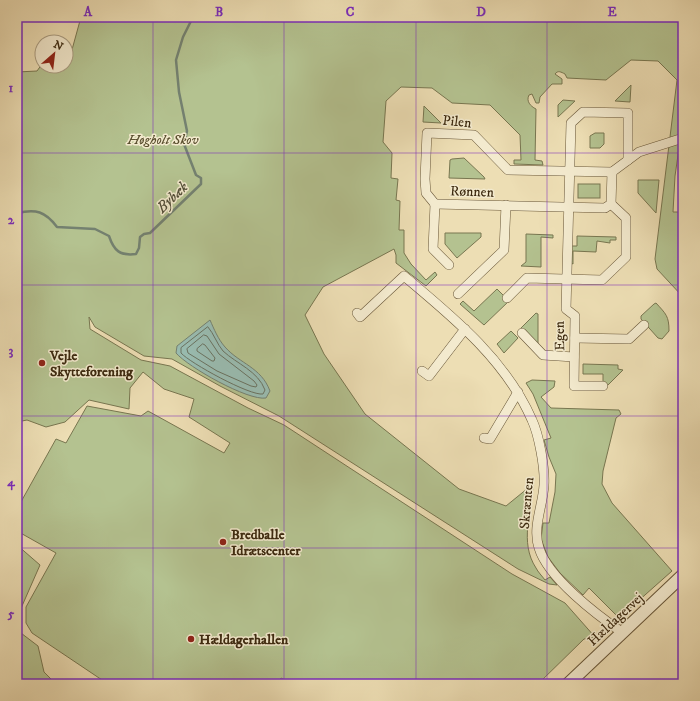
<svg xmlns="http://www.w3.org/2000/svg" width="700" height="701" font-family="'IM FELL DW Pica',serif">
  <rect width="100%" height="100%" fill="#eddeb4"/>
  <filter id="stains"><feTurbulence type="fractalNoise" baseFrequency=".005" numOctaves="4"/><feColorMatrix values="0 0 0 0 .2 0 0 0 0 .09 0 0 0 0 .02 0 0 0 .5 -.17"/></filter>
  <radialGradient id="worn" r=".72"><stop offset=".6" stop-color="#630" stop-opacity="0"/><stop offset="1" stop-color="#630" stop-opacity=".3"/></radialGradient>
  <g fill="#b4c290" stroke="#787650">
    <path d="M 81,17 L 683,17 L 683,120 L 675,176 L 673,212 L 683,212 L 683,297 L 657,269 L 655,259 L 677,80 L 658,61 L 631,60 L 606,80 L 567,78 L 565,74 C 561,72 558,70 555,74 L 562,79 L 562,84 L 552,84 L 540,97 L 539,103 L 536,103 L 532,94 L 529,95 C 526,101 530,106 536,109 L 535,160 L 542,161 L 543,165 L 514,164 L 514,160 L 521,160 L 520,135 L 490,105 L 452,103 L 432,88 L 401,87 L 386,101 L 383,142 L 392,153 L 391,178 L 398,179 L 396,200 L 400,201 L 399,230 L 404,230 L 404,253 L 411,264 L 426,280 L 435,272 L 437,275 L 426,286 L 396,263 L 396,255 L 394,249 L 323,287 L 305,315 L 324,354 L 365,414 L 459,489 L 506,506 L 533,484 C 532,512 519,542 536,568 C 538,572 542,576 545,580 L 550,577 L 557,585 L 549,584 L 518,569 L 279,416 L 220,386 L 172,359 L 144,356 L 95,327 L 89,317 L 90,329 L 141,360 L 170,366 L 248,408 L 284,425 L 512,574 L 565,603 L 595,637 L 584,639 L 538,684 L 293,684 L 281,678 L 277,684 L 108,684 L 32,633 L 26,623 L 26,607 L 56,553 L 17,531 L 17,509 L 56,439 L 66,443 L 87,406 L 141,416 L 148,411 L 224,453 L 230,443 L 189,417 L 194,399 L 164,389 L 143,372 L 130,388 L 129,409 L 89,400 L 65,422 L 46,427 L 27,420 L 17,422 L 17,72 L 37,71 L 42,64 L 42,66 L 66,66 L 66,57 L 70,57 Z"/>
    <polygon points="631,85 630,102 615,101"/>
    <polygon points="563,100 575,101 558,117 558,105"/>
    <polygon points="424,106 441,123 423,122"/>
    <polygon points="595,133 604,133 604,144 600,148 590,148 590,136"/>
    <polygon points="464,158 484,177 485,179 449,178 450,160 452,159"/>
    <polygon points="638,180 659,180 656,213 638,193"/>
    <rect x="578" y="184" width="22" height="14"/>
    <polygon points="445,233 481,233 481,237 457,258 445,244"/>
    <polygon points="526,234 553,235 553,238 541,237 541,267 521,266 526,262"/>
    <polygon points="577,236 616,237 616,240 610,240 610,243 597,241 596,252 573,251 573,264 571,263 571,246 577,246"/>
    <polygon points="497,289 509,301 484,325 460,304 463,301 474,311"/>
    <path d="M 656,303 C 666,314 669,316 669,331 L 662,339 L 658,338 L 641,319 L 641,316 L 654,304 Z"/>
    <polygon points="536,313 538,314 538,345 521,328"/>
    <polygon points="511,331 518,338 504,353 497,344"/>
    <polygon points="583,364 618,365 618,369 623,370 606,387 603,383 603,374 583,374"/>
    <polygon points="532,380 555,381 554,387 541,397 551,408 619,410 621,414 616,418 603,471 602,484 612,503 672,571 619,618 589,588 583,595 560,573 548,557 541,539 543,523 549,523 555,492 556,474 549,457 544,440 551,438 533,394 526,383"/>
    <polygon points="17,545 40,565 22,606 17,621"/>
    <polygon points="17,630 38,646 44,672 56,684 17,684"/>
  </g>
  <path fill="#99bcb1" stroke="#748170" d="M 210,320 C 214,329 218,339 225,347 C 240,364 261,367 270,391 L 266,398 C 248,401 188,367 176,353 L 177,346 Z"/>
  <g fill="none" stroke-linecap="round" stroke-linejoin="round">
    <g stroke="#6a7260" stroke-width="1">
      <path d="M 208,327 C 214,334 217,344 223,351 C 237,364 258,371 265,390 L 263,394 C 250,396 190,363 181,353 L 181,348 Z"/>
      <polygon points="204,335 207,336 219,354 254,381 257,385 256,387 251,386 217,371 188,353 187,349"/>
      <polygon points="203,344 205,345 215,358 214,361 212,361 197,351 197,349"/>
    </g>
    <path stroke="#748170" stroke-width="2.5" d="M 17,213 C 36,209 45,211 57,227 L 95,229 L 109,236 C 114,251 120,256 136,254 L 139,248 L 140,237 L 144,234 L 150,233 L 201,184 L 201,178 L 196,175 L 184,144 L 187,131 L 179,92 L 176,60 L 183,37 L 192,19"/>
    <defs>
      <g id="minor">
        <polyline points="435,204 426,193 425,179 427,133 474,135 508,170 612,172 639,152 683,138"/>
        <polyline points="435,204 605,208 611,204 612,172"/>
        <polyline points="435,204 433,249 449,265"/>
        <polyline points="458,294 504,250 506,205"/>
        <polyline points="507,298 527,278 602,280 626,257 626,218 611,204"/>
        <path d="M 357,313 L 360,317 L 404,276 C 453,317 506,360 532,420 C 539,435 545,468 544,485 C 543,505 532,528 539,548 C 548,578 597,615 623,633"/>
        <polyline points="522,333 543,355 574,357"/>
        <polyline points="575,338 629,339 644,325"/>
        <polyline points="422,371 429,376 465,329"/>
        <polyline points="603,386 574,386 575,316 566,309 571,123 583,112 628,113 628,160"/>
        <polyline points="484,438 490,439 518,392"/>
      </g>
      <polyline id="tertiary" points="568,684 683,575"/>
    </defs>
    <use href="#minor" stroke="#685638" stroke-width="10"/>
    <use href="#tertiary" stroke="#685638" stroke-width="14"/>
    <use href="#minor" stroke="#f3eace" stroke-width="9"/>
    <use href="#tertiary" stroke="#f3eace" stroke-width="12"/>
  </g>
  <path fill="none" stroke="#7b2cbf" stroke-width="1" stroke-opacity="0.55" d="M 153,17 L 153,684M 284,17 L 284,684M 416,17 L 416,684M 547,17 L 547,684M 17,153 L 683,153M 17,285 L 683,285M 17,416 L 683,416M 17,548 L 683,548"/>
  <g fill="#8f2418" stroke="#f3eace" stroke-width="1.5">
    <circle cx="42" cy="363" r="4"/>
    <circle cx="223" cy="542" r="4"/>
    <circle cx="191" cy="639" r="4"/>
  </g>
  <g text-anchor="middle" stroke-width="3" stroke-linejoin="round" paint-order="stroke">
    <g font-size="14" fill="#3c290f" stroke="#f3eace">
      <text transform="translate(457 121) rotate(6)" y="5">Pilen</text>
      <text transform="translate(472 191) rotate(2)" y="5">Rønnen</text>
      <text transform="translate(559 336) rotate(-91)" y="5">Egen</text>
      <text transform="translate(526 503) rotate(-85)" y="5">Skrænten</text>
      <text transform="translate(615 619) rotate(-43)" y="5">Hældagervej</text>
    </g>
    <g font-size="14" font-style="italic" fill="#5a4f2f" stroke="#f3eace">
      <text x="163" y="144">Høgholt Skov</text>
    </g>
    <g font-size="14" font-weight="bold" fill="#3c290f" stroke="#f3eace" text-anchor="start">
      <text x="50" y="360">Vejle<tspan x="50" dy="16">Skytteforening</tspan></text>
      <text x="231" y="539">Bredballe<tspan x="231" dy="16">Idrætscenter</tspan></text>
      <text x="199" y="644">Hældagerhallen</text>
    </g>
    <g font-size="15" font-style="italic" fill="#534e38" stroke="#f3eace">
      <text transform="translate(172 197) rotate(-44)" y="5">Bybæk</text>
    </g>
  </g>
  <rect width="700" height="701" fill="none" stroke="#eddeb4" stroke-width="44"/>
  <g transform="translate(54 54) rotate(28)"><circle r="19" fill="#f3eace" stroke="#aa9d82"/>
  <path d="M0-3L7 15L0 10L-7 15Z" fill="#8f2418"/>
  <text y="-6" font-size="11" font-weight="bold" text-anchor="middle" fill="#3c290f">N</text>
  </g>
  <rect x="22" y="22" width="656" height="657" fill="none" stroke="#7b2cbf" stroke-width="1.5"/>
  <g font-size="13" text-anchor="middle" font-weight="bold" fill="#7b2cbf">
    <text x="88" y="16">A</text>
    <text x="219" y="16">B</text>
    <text x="350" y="16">C</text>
    <text x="481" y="16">D</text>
    <text x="612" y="16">E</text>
    <text x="11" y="92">1</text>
    <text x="11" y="224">2</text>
    <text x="11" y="355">3</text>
    <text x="11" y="486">4</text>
    <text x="11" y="618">5</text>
  </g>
  <rect width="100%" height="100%" filter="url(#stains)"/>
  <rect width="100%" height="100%" fill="url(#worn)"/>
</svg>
